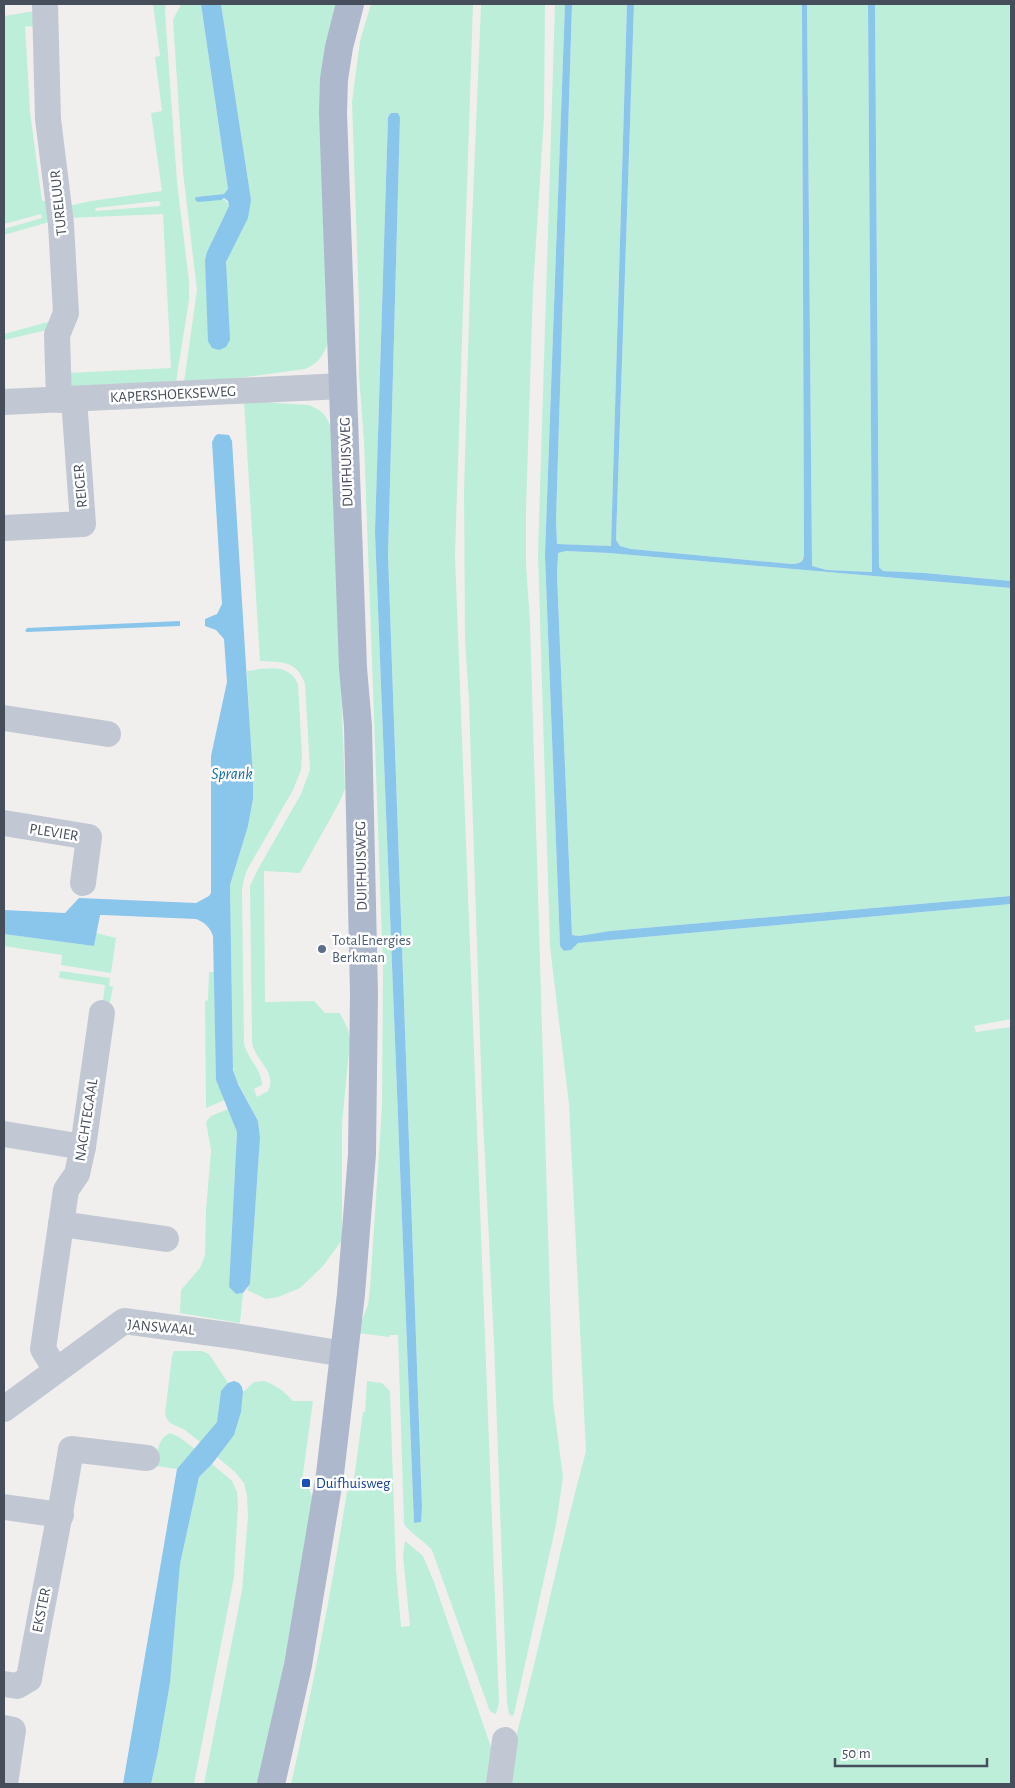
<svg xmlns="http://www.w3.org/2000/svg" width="1015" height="1788" font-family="'Alegreya Sans',sans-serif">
  <rect width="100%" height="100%" fill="#f1efee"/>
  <g fill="#bdeed9" fill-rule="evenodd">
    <path d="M 153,4 L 166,4 L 165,12 L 177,182 L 189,281 L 189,300 L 176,382 L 69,387 L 68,373 L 171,368 L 163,214 L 68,218 L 68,206 L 91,201 L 162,191 L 151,113 L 162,111 L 155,57 L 160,56 ZM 158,201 L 161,203 L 159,206 L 96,211 L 95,210 L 96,208 Z"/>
    <path d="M 181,4 L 201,4 L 228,190 L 224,194 L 196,197 C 207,197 226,194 229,206 L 207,252 L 226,267 L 227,258 L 251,200 L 221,4 L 336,4 L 326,41 L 321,76 L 328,342 C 324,355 318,364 305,369 L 231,379 L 184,382 L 197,290 L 183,172 L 173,20 Z"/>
    <path d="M 371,4 L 473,4 L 455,555 L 499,1703 L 496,1714 L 491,1712 L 489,1709 L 432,1550 C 426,1543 407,1530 404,1524 L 398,1335 L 390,1335 L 389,1337 L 358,1333 L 358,1330 L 368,1305 L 370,1288 L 382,1107 L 383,966 L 364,441 L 359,375 L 359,304 L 352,102 L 360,41 ZM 391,113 L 398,113 L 400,117 L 388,555 L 422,1507 L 421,1522 L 414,1523 L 375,532 L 388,117 Z"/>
    <polygon points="481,4 545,4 544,117 533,290 526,510 526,564 530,622 553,1401 563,1477 556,1525 514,1714 512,1716 509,1714 507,1702 494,1343 482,1099 469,702 465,640 464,491 471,248"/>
    <path d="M 555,4 L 565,4 L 545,555 L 560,946 L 564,951 L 571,950 L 578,943 L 1011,904 L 1011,1019 L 974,1026 L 976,1032 L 1011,1027 L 1011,1784 L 503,1784 C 535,1674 556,1561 586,1451 L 569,1104 L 550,947 L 538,554 Z"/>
    <polygon points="572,4 627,4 611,546 557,544 556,520"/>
    <polygon points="634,4 802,4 804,554 801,563 792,564 631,549 620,546 616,540"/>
    <polygon points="807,4 868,4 872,572 827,570 812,566"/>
    <polygon points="875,4 1011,4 1011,581 925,573 883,571 879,567"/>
    <polygon points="35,11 36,27 25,26 30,112 42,201 51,200 56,220 4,235 4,229 42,218 41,214 4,224 4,16"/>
    <polygon points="48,322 47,330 4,340 4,334"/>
    <path d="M 244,401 L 309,405 C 321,410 327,415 331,428 L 345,789 L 339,803 L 300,873 L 264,871 L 265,1002 L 314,1001 L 325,1013 L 340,1013 L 348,1029 L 350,1042 L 342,1124 L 342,1240 L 323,1266 L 300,1288 L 278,1297 L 266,1299 L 247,1290 L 250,1284 L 260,1138 L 258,1121 L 235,1077 L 233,1065 L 230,885 L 248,826 L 253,799 L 247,671 C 265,669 289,662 298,684 L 302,755 L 301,770 L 293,790 L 247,870 L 244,879 L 242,890 L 244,1044 C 248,1059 262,1070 262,1085 L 254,1089 L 257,1097 L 268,1091 C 278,1072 254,1060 252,1042 L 250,886 L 258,869 L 301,794 L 310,770 L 305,684 C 297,660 281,662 260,661 Z"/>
    <polygon points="566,551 609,553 1011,588 1011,896 610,931 579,936 572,935 557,575 558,553"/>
    <polygon points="96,933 116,938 111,973 61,965 62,955 4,946 4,934 94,946"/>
    <polygon points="60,971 110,978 109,986 113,987 110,1002 103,1001 105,985 59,978"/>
    <polygon points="209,972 214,972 216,1080 225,1100 206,1108 205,1001 208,1000"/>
    <polygon points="228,1109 237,1132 229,1287 236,1294 243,1293 240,1323 180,1313 181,1290 200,1268 205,1255 206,1210 211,1150 206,1122 211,1116"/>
    <polygon points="174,1351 202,1351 209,1354 228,1383 221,1392 217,1422 200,1442 185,1430 170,1423 167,1419 165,1414 172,1356"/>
    <path d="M 264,1381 C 276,1385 284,1391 293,1401 L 313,1401 L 302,1481 L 307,1481 L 313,1500 L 282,1674 L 258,1784 L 204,1784 L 242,1590 L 248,1517 L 247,1496 L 244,1483 L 235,1472 L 217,1457 C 236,1432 240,1423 243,1392 L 254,1382 Z"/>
    <path d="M 367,1381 L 382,1383 L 390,1391 L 396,1569 L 401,1627 L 410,1626 L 403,1556 L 405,1541 L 423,1556 L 434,1582 L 493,1753 L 495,1784 L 291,1784 C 314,1683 333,1582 349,1479 L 354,1479 L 363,1412 L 365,1412 Z"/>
    <path d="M 170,1433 L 179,1437 L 195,1449 L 177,1469 L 156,1466 C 157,1453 157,1439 170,1433 Z"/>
    <polygon points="212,1464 232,1481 237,1492 238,1506 234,1577 194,1784 151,1784 158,1752 170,1683 180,1564 199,1477"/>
  </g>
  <g fill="#8ac5eb">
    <polygon points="201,4 221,4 251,200 248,218 226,262 230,340 226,347 219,350 212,348 208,341 205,260 207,252 229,206 228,201 224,198 221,200 198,202 195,200 196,197 224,194 228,189"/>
    <path d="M 565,4 L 572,4 L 556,520 L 557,544 L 611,546 L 627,4 L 634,4 L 616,540 L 620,546 L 631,549 L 792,564 C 801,563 803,563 804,554 L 802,4 L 807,4 L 812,566 L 827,570 L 872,572 L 868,4 L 875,4 L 879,567 L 883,571 L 925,573 L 1011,581 L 1011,588 L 609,553 L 566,551 L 558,553 L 557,575 L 572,935 L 579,936 L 610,931 L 1011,896 L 1011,904 L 578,943 L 571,950 L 564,951 L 560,946 L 545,555 Z"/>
    <polygon points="391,113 398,113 400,117 388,555 422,1507 421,1522 414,1523 375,532 388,117"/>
    <path d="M 218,434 L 229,435 L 232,441 L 253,778 L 253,799 L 248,826 L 230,885 L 233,1070 L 238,1084 L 258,1121 L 260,1138 L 250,1284 L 243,1293 L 236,1294 L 229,1287 L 237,1132 L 216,1080 L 213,936 C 210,927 204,922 196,919 L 103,915 L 100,915 L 94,946 L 4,934 L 4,910 L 65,913 L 79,898 L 196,903 L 209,896 L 211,893 L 211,756 L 227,682 L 224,639 L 216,630 L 205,626 L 205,619 L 217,614 L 222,604 L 212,442 L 215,436 Z"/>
    <polygon points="180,621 180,626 27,632 25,631 27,628"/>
    <polygon points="234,1381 239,1383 242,1387 243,1392 241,1412 234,1435 212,1464 199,1477 180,1564 170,1683 158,1752 151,1784 123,1784 177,1469 217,1422 221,1391 228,1383"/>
  </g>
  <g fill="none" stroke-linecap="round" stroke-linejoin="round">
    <g stroke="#c2c8d3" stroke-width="26">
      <polyline points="45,4 48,119 61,224 66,313 57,335 59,400"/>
      <polyline points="4,402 343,386"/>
      <polyline points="4,528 83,524 74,399"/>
      <polyline points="4,718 108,734"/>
      <polyline points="4,823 89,837 83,883"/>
      <polyline points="4,1134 83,1147"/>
      <polyline points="61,1224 166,1239"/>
      <polyline points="56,1370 43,1349 66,1190 77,1174 83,1147 102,1013"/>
      <polyline points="4,1409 124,1321 234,1336 344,1354"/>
      <polyline points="4,1507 61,1515"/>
      <path d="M 4,1684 L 17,1686 L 29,1679 C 42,1602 59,1526 71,1449 L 147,1458"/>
      <polyline points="4,1728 13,1730 5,1784"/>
      <polyline points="499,1784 505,1740"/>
    </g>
    <polyline stroke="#aeb8cd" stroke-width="28" points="271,1784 298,1665 330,1474 351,1294 362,1154 364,994 358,726 353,668 333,113 334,79 339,47 350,4"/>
  </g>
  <circle fill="#5c6f8a" stroke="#fff" stroke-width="2" cx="322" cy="949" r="5"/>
  <rect fill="#1a4fb4" stroke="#fff" stroke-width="2" x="301" y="1478" width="10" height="10" rx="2.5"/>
  <g text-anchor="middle" stroke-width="5" stroke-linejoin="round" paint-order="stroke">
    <g font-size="15" fill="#464e5b" stroke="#fff">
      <text transform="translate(58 203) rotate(-96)" y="5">TURELUUR</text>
      <text transform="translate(173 394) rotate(-3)" y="5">KAPERSHOEKSEWEG</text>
      <text transform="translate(346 462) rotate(-92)" y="5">DUIFHUISWEG</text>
      <text transform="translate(80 486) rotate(-95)" y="5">REIGER</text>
      <text transform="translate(54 832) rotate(9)" y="5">PLEVIER</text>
      <text transform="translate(361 866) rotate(-91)" y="5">DUIFHUISWEG</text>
      <text transform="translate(86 1120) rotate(-81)" y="5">NACHTEGAAL</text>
      <text transform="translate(161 1327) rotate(5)" y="5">JANSWAAL</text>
      <text transform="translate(41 1610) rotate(-79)" y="5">EKSTER</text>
    </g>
    <g font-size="15" fill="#4e5e75" stroke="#fff" text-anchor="start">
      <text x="332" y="945">TotalEnergies<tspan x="332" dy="17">Berkman</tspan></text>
    </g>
    <g font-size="15" fill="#164399" stroke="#fff" text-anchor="start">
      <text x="316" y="1488">Duifhuisweg</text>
    </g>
    <g font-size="16" font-style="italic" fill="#0e6ba7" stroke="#fff">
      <text x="232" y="779">Sprank</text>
    </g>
  </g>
  <rect width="1015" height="1788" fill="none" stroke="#464e5b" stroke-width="10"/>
  <path d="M835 1758v8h152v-8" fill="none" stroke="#464e5b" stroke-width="2.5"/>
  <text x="842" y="1758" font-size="15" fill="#464e5b" stroke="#ffffff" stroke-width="4" paint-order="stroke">50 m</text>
</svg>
